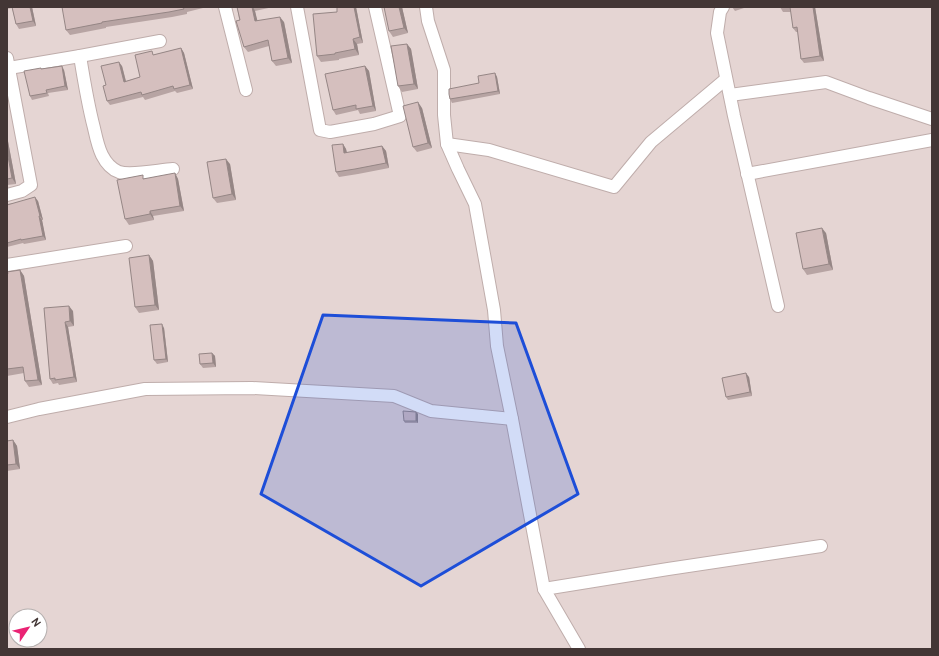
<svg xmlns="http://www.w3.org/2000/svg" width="939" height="656" font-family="Overpass,sans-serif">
  <rect width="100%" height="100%" fill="#f1e7e5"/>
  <path fill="#e5d5d3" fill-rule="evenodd" d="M 7,7 L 932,7 L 932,649 L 7,649 ZM 16,616 L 40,616 L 40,640 L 16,640 Z"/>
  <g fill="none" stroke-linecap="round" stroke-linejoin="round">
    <defs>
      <g id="minor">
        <polyline points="225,7 246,90"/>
        <polyline points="297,7 320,130 330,132 374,124 400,116 375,7"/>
        <polyline points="426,7 428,21 444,70 444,115 447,144 458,169 475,204 494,310 497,346 512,419 544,589 579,649"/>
        <polyline points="723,7 720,12 717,33 734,116 778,306"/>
        <path d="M 80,56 C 84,81 88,105 94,128 C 96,137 98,147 102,155 C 105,161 111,169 119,172 C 131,176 159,170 173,169"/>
        <polyline points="7,58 31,185 22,191 7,195"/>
        <polyline points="9,68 80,56 160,41"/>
        <polyline points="730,95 826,82 869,98 932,119"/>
        <polyline points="447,144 489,150 614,187 651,142 726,79"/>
        <polyline points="747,174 932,140"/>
        <polyline points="7,265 126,246"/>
        <polyline points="7,417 39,409 145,389 252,388 394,396 431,411 512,419"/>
        <polyline points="544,589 668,569 821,546"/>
      </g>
    </defs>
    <use href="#minor" stroke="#bfadab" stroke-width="14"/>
    <use href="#minor" stroke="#fff" stroke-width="12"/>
  </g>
  <g fill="#b7a4a3">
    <polygon points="7,7 32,7 36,26 19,29 16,24 12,8 7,9"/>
    <polygon points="65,7 207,7 187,12 187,14 172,17 106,27 106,28 70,35 66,30"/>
    <polygon points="237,7 273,7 255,11 257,21 284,22 292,63 276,66 272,61 269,46 248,52 244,47"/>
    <polygon points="356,7 363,43 357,44 359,55 339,59 339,60 321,62 317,56 337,12"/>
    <polygon points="402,7 408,33 393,37 389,31"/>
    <polygon points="732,7 747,7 735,11"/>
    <polygon points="780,7 815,7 824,61 804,63 801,59 798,32 796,32 793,28 791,12 783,12"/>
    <polygon points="407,44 411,49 418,89 402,92 398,86"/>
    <polygon points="181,48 184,53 193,89 177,93 175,91 145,100 143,97 110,105 107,101 106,85 122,66 126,81 140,77 155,55"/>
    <polygon points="365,66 369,71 376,111 360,114 358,110 336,115 333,110"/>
    <polygon points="42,69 64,70 68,90 48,93 49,96 32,100 30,96"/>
    <polygon points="495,73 497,77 500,94 452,103 450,99 479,83"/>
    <polygon points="422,108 432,148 417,152 413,147"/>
    <polygon points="7,136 16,184 7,185"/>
    <polygon points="343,144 346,149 347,153 382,146 386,151 389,168 358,174 339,177 336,172"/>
    <polygon points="230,164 236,200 217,203 213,198"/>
    <polygon points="175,173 178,179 184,211 153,216 154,220 129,225 125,219"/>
    <polygon points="38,201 43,220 42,220 46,240 24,244 23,243 7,247 7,204"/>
    <polygon points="826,233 833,270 807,275 803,269"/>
    <polygon points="149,255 153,261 159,310 139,313 135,307"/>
    <polygon points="20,270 24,276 42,385 29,387 25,381 24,373 7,376 7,274"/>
    <polygon points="44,308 73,311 74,326 68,327 77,382 59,385 58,383 53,384 50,379"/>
    <polygon points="164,328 168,362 157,364 154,360"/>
    <polygon points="212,353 215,356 216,367 203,368 200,364"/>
    <polygon points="749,377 752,396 728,400 726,397"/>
    <polygon points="416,412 418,414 418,423 405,423 404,421"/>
    <polygon points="13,440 17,446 20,469 7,471 7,441"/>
  </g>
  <g fill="#958685">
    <polygon points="30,7 32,7 36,26 33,21"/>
    <polygon points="252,7 253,7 255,11 259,27 255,21"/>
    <polygon points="354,7 356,7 363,43 360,37"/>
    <polygon points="399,7 402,7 408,33 404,28"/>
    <polygon points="813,7 815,7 824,61 820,56"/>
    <polygon points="280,17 284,22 292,63 288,58"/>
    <polygon points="353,39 357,44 359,55 355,49"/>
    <polygon points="407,44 411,49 418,89 414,84"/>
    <polygon points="181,48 184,53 193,89 190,85"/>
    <polygon points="119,62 122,66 127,86 124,82"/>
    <polygon points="62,66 64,70 68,90 65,86"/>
    <polygon points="365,66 369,71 376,111 373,106"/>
    <polygon points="495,73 497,77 500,94 498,91"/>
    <polygon points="418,102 422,108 432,148 428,143"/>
    <polygon points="7,136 16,184 12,178 7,151"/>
    <polygon points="343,144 346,149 348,158 344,153"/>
    <polygon points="382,146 386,151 389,168 386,163"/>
    <polygon points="226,159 230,164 236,200 232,194"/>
    <polygon points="175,173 178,179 184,211 180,206"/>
    <polygon points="35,197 38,201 43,220 40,216"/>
    <polygon points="150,211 153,216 154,220 150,214"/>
    <polygon points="39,216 42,220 46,240 43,236"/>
    <polygon points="822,228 826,233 833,270 829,264"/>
    <polygon points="149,255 153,261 159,310 155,305"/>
    <polygon points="20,270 24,276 42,385 38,380"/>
    <polygon points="69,306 73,311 74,326 70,321"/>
    <polygon points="65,322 68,327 77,382 74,377"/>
    <polygon points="162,324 164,328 168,362 166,359"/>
    <polygon points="212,353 215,356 216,367 213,363"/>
    <polygon points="746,373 749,377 752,396 750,392"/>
    <polygon points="416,412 418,414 418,423 416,421"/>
    <polygon points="13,440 17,446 20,469 16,464"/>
  </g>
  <g fill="#d5bfbe" stroke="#958685">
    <polygon points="12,7 30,7 33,21 16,24"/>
    <polygon points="62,7 183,7 184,9 169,12 102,22 102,23 66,30"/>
    <polygon points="237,7 252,7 255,21 280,17 288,58 272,61 268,40 244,47 236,21 240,20"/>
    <polygon points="338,7 354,7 360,37 353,39 355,49 335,53 335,54 317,56 313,14 337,12 337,8"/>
    <polygon points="384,7 399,7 404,28 389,31"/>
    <polygon points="790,7 813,7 820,56 801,59 797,27 793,28"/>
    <polygon points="407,44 414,84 398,86 391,46"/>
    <polygon points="181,48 190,85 174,89 173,86 142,95 141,92 107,101 103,86 106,85 101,66 119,62 124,82 140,77 135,55 152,51 153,55"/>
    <polygon points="62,66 65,86 46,90 47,93 30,96 24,71 41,68 41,69"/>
    <polygon points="365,66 373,106 356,109 356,105 333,110 325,74"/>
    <polygon points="495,73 498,91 450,99 449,94 449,89 479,83 478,76"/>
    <polygon points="418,102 428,143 413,147 403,106"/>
    <polygon points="343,144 344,153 382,146 386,163 355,169 336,172 332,145"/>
    <polygon points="7,151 12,178 7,179"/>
    <polygon points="226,159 232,194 213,198 207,162"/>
    <polygon points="175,173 180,206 150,211 150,214 125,219 117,180 143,175 143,179"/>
    <polygon points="35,197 40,216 39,216 43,236 21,240 21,239 7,243 7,205"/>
    <polygon points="822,228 829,264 803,269 796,233"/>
    <polygon points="149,255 155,305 135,307 129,258"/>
    <polygon points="20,270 38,380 25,381 23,367 7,369 7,274 8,274 7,272"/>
    <polygon points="69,306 70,321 65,322 74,377 55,380 55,378 50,379 44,308"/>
    <polygon points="162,324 166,359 154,360 150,325"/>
    <polygon points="212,353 213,363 200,364 199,354"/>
    <polygon points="746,373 750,392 726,397 722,378"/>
    <polygon points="403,411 416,412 416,421 404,421"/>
    <polygon points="13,440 16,464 7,465 7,441"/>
  </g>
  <path fill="#1d4ed8" fill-opacity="0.2" stroke="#1d4ed8" stroke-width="3" stroke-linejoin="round" d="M 323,315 L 516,323 L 578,494 L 421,586 L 261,494 Z"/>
  <rect width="939" height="656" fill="none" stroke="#433635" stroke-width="16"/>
  <g transform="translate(28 628) rotate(55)"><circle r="19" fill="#ffffff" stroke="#b4afae"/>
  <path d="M0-3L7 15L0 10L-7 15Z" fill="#ea2374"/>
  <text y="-6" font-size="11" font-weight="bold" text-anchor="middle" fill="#433635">N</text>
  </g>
</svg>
